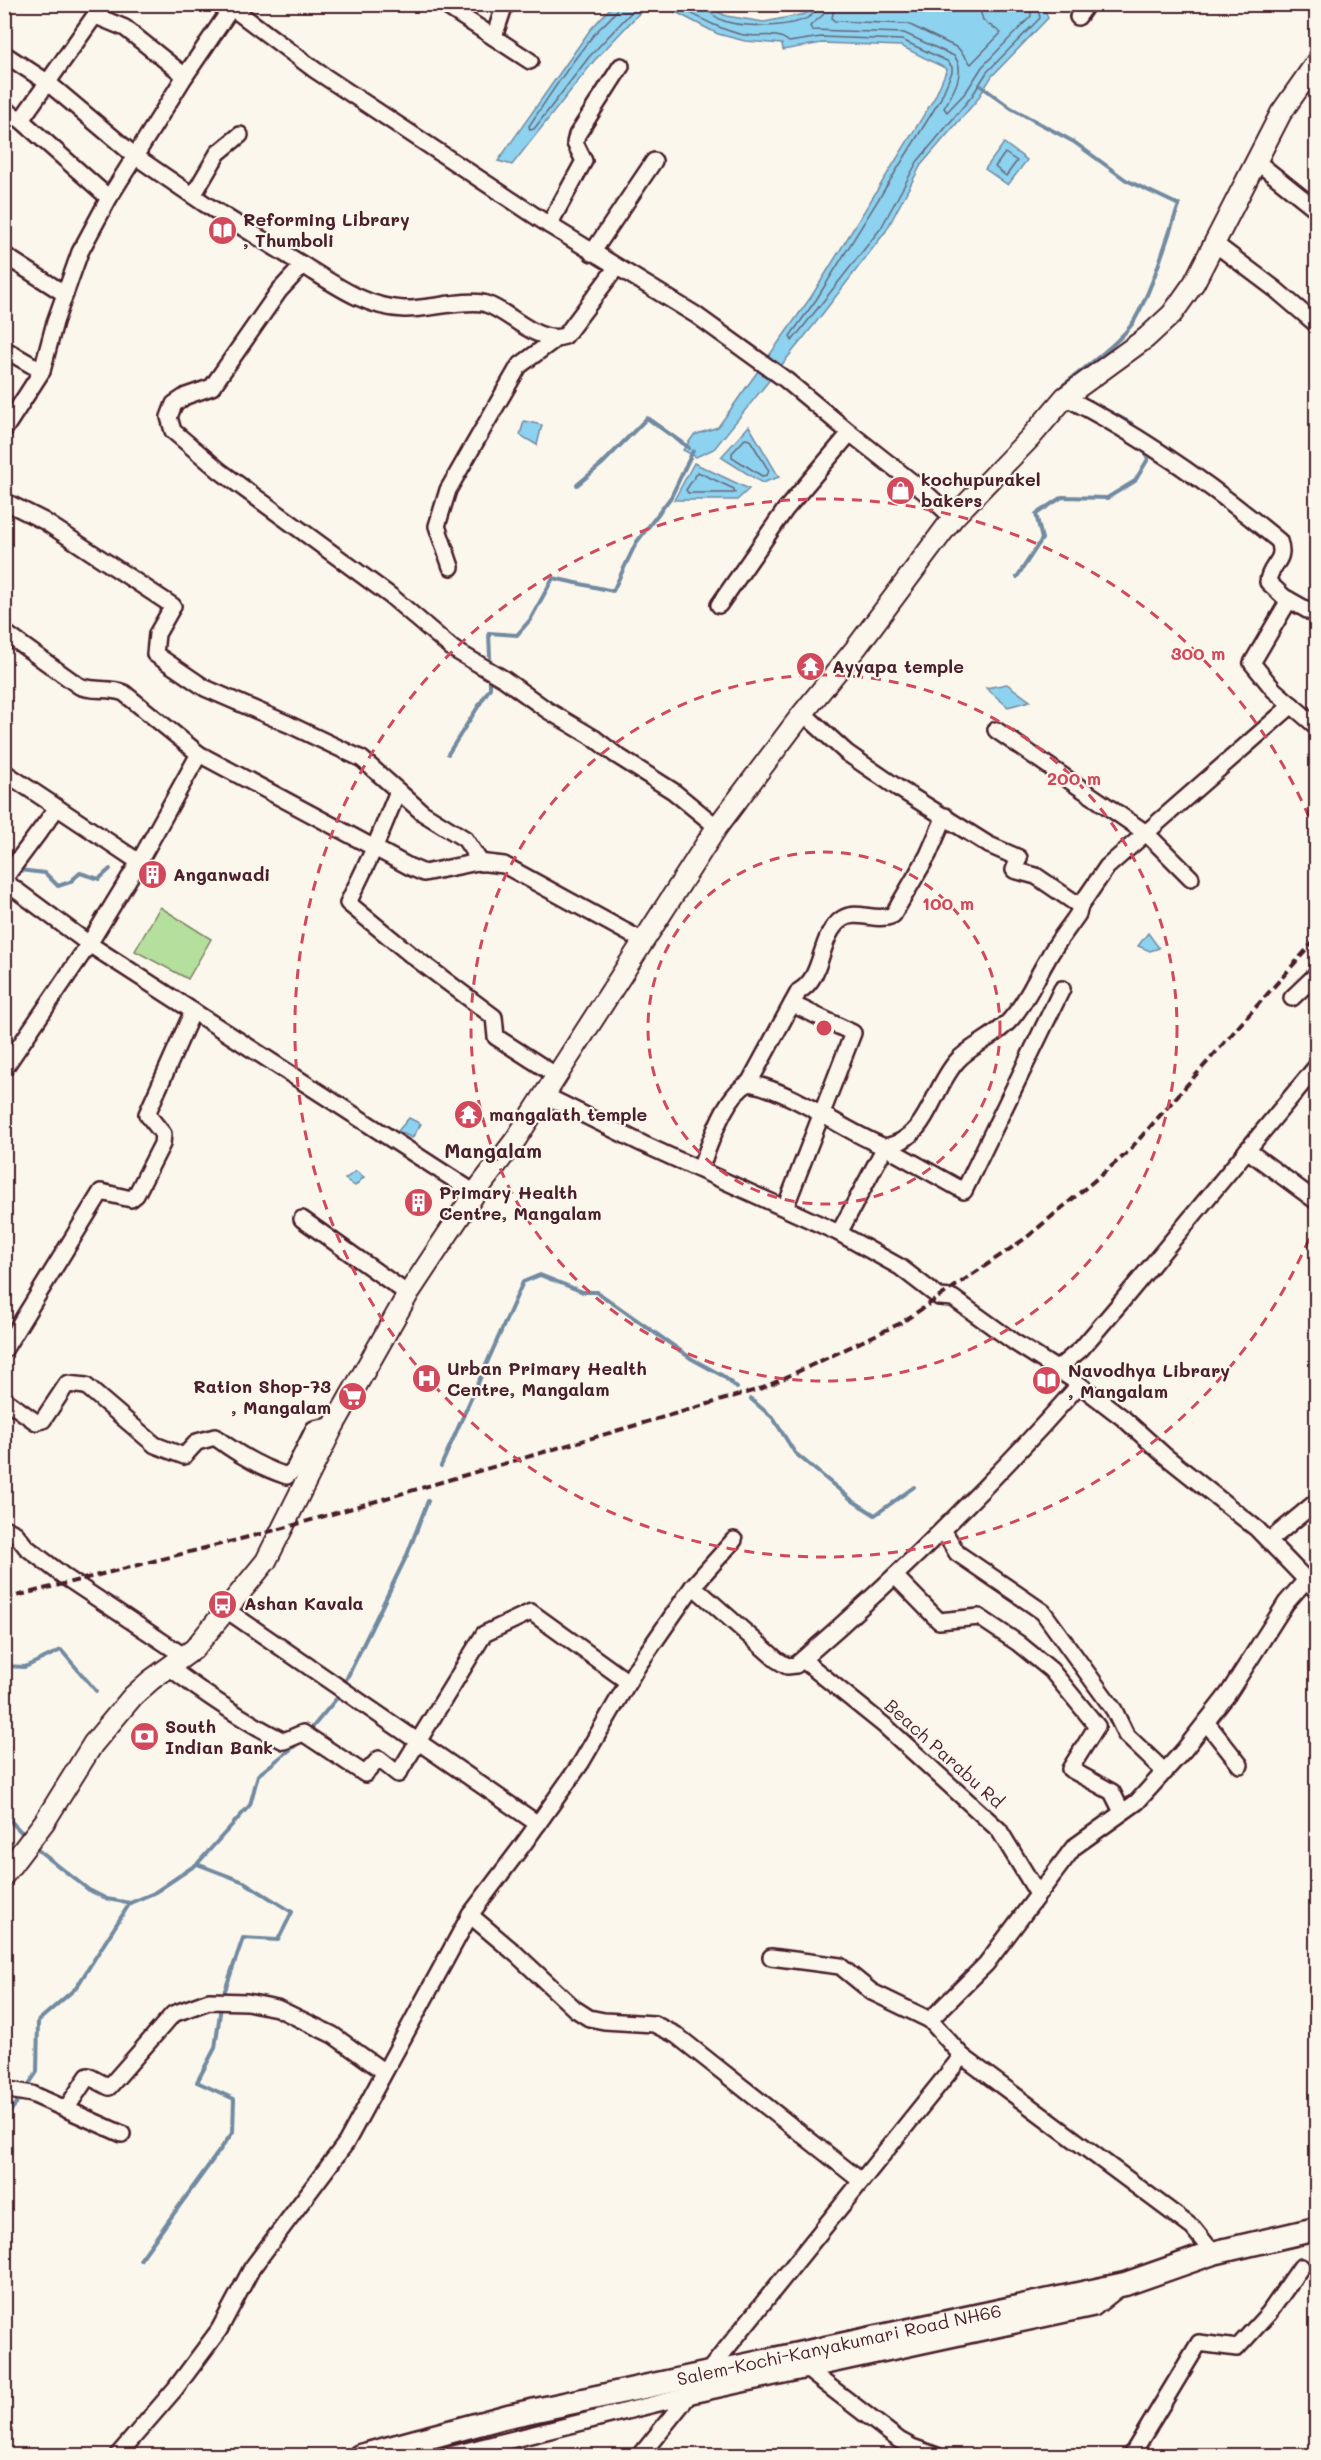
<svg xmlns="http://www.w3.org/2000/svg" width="1321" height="2460" font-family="Mali,sans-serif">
  <rect width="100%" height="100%" fill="#fbf7ec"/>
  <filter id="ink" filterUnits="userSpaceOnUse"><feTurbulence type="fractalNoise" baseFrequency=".0167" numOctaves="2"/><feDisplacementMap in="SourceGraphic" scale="12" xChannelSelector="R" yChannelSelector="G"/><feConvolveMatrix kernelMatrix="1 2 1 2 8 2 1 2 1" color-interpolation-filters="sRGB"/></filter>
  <g filter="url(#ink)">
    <polygon fill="#b4df9d" stroke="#7f7f64" stroke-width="1.5" points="160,907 211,939 188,979 135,951"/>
    <g fill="#8dd2ef" stroke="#728aa1" stroke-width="1.5">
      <polygon points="993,4 1004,8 1007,5 1042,4 1048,18 992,76 977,100 921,165 886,231 817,321 714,449 696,457 683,450 694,435 718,427 811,297 935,97 947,69 901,46 822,43 783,50 782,44 745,41 718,34 662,5 707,5 726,16 764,22 805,14 812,7 820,5"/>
      <polygon points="613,5 647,5 594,61 512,165 498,161 590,30"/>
      <polygon points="1004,143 1027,160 1008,185 985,169"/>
      <polygon points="524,421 542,425 537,445 520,435"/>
      <polygon points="749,426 779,477 762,483 721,457"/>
      <polygon points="694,463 749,489 737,500 674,500"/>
      <polygon points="1007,684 1030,701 1008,707 986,688"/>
      <polygon points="1148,933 1159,948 1150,951 1138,946"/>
      <polygon points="409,1118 421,1124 412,1138 398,1131"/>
      <polygon points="356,1171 364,1177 355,1186 345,1179"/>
    </g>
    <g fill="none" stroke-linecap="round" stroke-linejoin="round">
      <g stroke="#656779" stroke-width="1.5">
        <path d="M 618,4 C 617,14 605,23 598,30 C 573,58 550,95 529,126 L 530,130 L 534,129 L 589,57 L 639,4"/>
        <path d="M 674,4 C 697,16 719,30 744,35 C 759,38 777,31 789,42 L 821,37 L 902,40 L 947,61 L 952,67 L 952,72 L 940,100 L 816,300 L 790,336 L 792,341 L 881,228 L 917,162 L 972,96 L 987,72 L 1040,18 L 1037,4"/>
        <path d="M 706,4 L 708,11 C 713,15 718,19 724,21 C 743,28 815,31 818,4"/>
        <path d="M 826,4 L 823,15 L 810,26 L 812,30 L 904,33 L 954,56 C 967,70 953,93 944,108 L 947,112 L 966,92 L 982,67 L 1031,16 L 1030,4"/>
        <polyline points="835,4 832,18 834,21 908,24 958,48 971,64 1001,33 983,20 978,4"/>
        <polygon points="1005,153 1017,161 1006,176 995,167"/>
        <polygon points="745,439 750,440 769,471 767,475 762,476 732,457 732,453"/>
        <polygon points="698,472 734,489 735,493 688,493 686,490"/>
      </g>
      <g stroke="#728aa1" stroke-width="4">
        <path d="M 981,86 L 1011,108 L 1074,142 L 1126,180 L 1179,205 C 1165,243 1154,286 1134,321 C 1122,341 1081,371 1062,386"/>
        <polyline points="1081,397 1131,423 1134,429"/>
        <polyline points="577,485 602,464 647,418 689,448"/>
        <polyline points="1017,577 1042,539 1036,514 1062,497 1107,498 1135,481 1148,459 1143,447"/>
        <polyline points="490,657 489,633 517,635 530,620 553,578 613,591 636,543 671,497 693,451"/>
        <polyline points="448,754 490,688 490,679"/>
        <polyline points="16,872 19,870 45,873 58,886 70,882 80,873 99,879 110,869"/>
        <polyline points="751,1399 773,1418 795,1453 853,1501 875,1515 914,1487"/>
        <polyline points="441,1466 523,1282 540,1275 583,1292 597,1292 692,1359 723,1376 737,1388"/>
        <polyline points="4,1666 25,1667 61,1650 96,1691"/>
        <polyline points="345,1682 407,1555 428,1501"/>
        <polyline points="311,1729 337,1698"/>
        <polyline points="4,1814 23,1834"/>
        <polyline points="38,1850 89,1890 107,1899 130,1903 154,1893 197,1864 250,1805 258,1775 300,1742"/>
        <polyline points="197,1864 244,1882 292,1912 278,1940 243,1938 222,1999"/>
        <polyline points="29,2084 37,2072 38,2021 76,1988 130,1903"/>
        <polyline points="4,2120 18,2101"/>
        <polyline points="140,2260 233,2132 234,2099 197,2082 215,2048 221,2006"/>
      </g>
      <defs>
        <g id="minor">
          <polyline points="227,4 315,70 549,225 696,315 786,380 850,433 926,493 953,518"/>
          <polyline points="443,4 530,61"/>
          <polyline points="96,16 125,28 185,76"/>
          <polyline points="1078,17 1087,4"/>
          <polyline points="494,37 505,4"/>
          <polyline points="4,54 47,82 135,156 205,204 303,265 279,291 212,387 186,396 174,404 169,417 173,431 220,471 392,597 453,649 504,679 547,710 594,738 616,755 673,791 717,827"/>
          <polyline points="4,109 21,120 109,198"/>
          <polyline points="21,120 103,4"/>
          <polyline points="1256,161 1316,209"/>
          <polyline points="194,194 218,153 240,135"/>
          <polyline points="549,225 584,161 575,143 577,135 621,66"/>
          <polyline points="1214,243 1275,289 1316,324"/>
          <polyline points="592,253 654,161"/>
          <polyline points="4,255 65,294"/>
          <path d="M 303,265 C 334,284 366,308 404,309 C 425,310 469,298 486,304 C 511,312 537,345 565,336 L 616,268"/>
          <polyline points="4,349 42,371"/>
          <path d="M 1065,397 C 1142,436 1213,486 1279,541 C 1287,562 1269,564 1268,582 L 1284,597 L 1316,615"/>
          <polyline points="4,430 42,371 55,322 80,252 109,198 185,76 234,4"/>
          <polyline points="4,501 44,521 173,606 157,634 155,654 205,688 288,724 362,759 423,813 465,839 481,863"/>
          <polyline points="451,567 437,526 448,490 519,366 557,338"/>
          <polyline points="1289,600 1252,663 1274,690 1316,726"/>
          <polyline points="719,605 785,510 850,433"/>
          <path d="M 4,632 L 79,686 C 93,692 109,687 124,693 L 199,754 L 410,867 L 424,873 L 478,862 L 504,865 L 643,941"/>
          <polyline points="803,713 847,753 898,788 989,845 1019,858 1014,870 1036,876 1080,906"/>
          <polyline points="996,730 1146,833 1191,878"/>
          <polyline points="4,772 139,862 89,944 4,1069"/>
          <polyline points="398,791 374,849 348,903 410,954 494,1017 496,1037 557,1076"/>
          <polyline points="139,862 199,754"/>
          <polyline points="4,879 57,808"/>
          <polyline points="4,881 89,944 475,1193"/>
          <polyline points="1292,998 1316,975"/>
          <path d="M 749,1083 L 799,991 C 825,977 818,935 842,919 C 857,909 876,923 893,915 L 928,855 L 945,816"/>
          <polyline points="544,1095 643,1144 839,1233 900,1267 939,1297 953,1298 1014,1342 1072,1379 1123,1418 1164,1455 1257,1529 1316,1590"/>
          <polyline points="1247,1150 1316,1201"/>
          <path d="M 700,1169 C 710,1145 724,1095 749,1083 C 798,1093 839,1129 885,1147 C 929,1138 931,1090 957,1061 C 971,1045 995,1038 1011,1019 C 1027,1001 1035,980 1047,960 C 1055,944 1068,929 1078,914 L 1080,906 L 1107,867 L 1292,705"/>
          <polyline points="785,1208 853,1033 792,1004"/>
          <polyline points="302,1219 408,1294"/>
          <polyline points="839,1233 885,1147 964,1191 1062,989"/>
          <polyline points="4,1350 101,1192 131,1199 136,1195 162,1144 163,1134 147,1114 193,1011"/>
          <polyline points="1056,1370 1081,1349 1122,1301 1316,1067"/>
          <path d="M 4,1399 L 36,1422 L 43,1420 L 67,1384 L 86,1386 L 155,1445 L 184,1456 L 197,1442 L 215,1437 C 236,1453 262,1468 287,1476 L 294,1469 L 314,1429 L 334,1425"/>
          <polyline points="4,1528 16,1534 26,1547 65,1577 184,1656"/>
          <polyline points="943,1530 957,1553 1043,1612 1114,1710 1126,1735 1165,1772"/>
          <polyline points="1269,1541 1316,1502"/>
          <polyline points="896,1577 939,1621 979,1617 1018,1643 1051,1670 1097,1726 1070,1769 1112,1792 1122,1812"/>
          <path d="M 693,1586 L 777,1660 L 787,1666 L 796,1665 C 897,1578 991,1485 1079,1385"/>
          <polyline points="228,1611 538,1824"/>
          <polyline points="803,1660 885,1726 999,1830 1038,1894"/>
          <path d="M 170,1668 C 206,1695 243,1721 284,1741 L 303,1733 L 365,1774 L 379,1759 L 398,1774 L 484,1634 L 531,1612 L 628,1682"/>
          <polyline points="1206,1722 1240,1765"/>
          <polyline points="470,1915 516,1954 575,2009 589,2018 604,2021 654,2024 676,2035 861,2181"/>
          <polyline points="771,1957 840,1966 872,1992 930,2020"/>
          <polyline points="962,2056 1193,2228 1213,2253"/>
          <polyline points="4,2089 32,2094 122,2134"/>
          <polyline points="66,2109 88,2076 109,2087 173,2014 209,2001 247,2002 277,2008 333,2035 383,2071"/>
          <polyline points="804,2367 899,2440 912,2447 937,2456"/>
          <polyline points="117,2456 175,2389 219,2330 252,2268 346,2143 470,1915 525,1842 581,1763 637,1667 693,1586 734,1540"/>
          <polyline points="446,2456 687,2396 1094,2308 1118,2289"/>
          <polyline points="640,2456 962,2056 930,2020 986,1964 1074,1847 1137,1802 1184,1750 1228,1694 1286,1603 1306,1580"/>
          <polyline points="1131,2456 1199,2343 1237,2348 1269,2313 1301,2267"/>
        </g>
        <polyline id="major" points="4,1875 45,1821 93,1744 133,1696 151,1680 194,1649 266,1561 334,1425 408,1294 475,1193 516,1139 717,827 803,713 856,648 953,518 1030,438 1065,397 1146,338 1172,314 1194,283 1281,113 1316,63"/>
        <g id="highway">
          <path id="s1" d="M 360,2456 L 508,2416 L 1125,2284 L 1213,2253 L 1316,2229"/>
        </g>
      </defs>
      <use href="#minor" stroke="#4a1f2b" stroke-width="20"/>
      <use href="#major" stroke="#4a1f2b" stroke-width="24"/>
      <use href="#highway" stroke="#4a1f2b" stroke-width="27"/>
      <use href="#minor" stroke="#fbf7ec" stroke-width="15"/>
      <use href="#major" stroke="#fbf7ec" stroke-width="20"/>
      <use href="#highway" stroke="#fbf7ec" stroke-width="22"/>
      <polyline stroke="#4a1f2b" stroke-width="4" stroke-dasharray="9 4.5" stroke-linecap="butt" points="4,1599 284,1528 763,1388 901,1323 1026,1238 1126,1154 1316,939"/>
    </g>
  </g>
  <g fill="none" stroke="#d1495b" stroke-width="3" stroke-dasharray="10 8">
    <circle cx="824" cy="1028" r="176"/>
    <circle cx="824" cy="1028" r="353"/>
    <path d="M1316 1222A529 529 0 1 1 1316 834"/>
  </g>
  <defs>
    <symbol id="library-disc" viewBox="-11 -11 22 22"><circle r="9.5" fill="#d1495b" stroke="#fbf7ec"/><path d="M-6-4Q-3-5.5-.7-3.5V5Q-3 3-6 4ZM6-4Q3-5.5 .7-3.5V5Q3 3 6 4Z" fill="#fff"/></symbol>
    <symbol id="shop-disc" viewBox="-11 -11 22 22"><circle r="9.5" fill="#d1495b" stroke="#fbf7ec"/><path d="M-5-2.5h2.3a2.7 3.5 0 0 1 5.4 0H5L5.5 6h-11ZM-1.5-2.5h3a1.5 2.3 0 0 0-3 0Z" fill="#fff"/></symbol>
    <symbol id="temple-disc" viewBox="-11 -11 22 22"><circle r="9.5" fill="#d1495b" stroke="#fbf7ec"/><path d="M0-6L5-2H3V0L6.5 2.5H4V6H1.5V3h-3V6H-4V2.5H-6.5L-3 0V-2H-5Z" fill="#fff"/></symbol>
    <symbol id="building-disc" viewBox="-11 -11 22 22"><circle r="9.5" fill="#d1495b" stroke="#fbf7ec"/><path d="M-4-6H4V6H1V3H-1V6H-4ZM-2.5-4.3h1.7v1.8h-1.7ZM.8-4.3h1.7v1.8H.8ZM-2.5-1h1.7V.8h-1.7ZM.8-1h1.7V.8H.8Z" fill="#fff"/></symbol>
    <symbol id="hospital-disc" viewBox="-11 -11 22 22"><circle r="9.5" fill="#d1495b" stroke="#fbf7ec"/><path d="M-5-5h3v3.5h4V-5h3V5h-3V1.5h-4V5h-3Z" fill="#fff"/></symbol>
    <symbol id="supermarket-disc" viewBox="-11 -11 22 22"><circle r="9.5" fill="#d1495b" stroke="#fbf7ec"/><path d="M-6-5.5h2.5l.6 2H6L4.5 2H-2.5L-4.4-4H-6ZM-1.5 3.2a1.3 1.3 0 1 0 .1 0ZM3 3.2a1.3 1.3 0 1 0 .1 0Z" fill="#fff"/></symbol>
    <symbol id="bus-disc" viewBox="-11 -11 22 22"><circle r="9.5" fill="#d1495b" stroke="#fbf7ec"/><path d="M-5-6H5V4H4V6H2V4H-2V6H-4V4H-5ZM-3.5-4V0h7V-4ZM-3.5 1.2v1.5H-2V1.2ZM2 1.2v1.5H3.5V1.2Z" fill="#fff"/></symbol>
    <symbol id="bank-disc" viewBox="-11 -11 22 22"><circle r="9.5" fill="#d1495b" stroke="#fbf7ec"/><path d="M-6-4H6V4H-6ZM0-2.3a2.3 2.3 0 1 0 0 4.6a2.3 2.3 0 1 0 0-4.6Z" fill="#fff"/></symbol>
  </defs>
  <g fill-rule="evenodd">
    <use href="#library-disc" x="206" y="214" width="33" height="33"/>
    <use href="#shop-disc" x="884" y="474" width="33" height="33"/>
    <use href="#temple-disc" x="794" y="650" width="33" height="33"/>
    <use href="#building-disc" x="136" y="858" width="33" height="33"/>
    <use href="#temple-disc" x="452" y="1098" width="33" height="33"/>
    <use href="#building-disc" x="402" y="1186" width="33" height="33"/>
    <use href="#hospital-disc" x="410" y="1362" width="33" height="33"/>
    <use href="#library-disc" x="1030" y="1364" width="33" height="33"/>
    <use href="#supermarket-disc" x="336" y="1380" width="33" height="33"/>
    <use href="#bus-disc" x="206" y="1588" width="33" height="33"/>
    <use href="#bank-disc" x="128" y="1720" width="33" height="33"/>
  </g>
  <g text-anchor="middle" stroke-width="4.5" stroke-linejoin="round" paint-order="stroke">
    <g font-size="18" font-weight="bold" fill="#4a1f2b" stroke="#fbf7ec" text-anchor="start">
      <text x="243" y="226">Reforming Library<tspan x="243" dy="21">, Thumboli</tspan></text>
      <text x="921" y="486">kochupurakel<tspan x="921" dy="21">bakers</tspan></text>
      <text x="832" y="673">Ayyapa temple</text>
      <text x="173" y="881">Anganwadi</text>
      <text x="489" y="1121">mangalath temple</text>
      <text x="439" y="1199">Primary Health<tspan x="439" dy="21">Centre, Mangalam</tspan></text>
      <text x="447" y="1375">Urban Primary Health<tspan x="447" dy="21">Centre, Mangalam</tspan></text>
      <text x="1068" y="1377">Navodhya Library<tspan x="1068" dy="21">, Mangalam</tspan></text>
      <text x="331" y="1393" text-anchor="end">Ration Shop-73<tspan x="331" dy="21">, Mangalam</tspan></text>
      <text x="244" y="1610">Ashan Kavala</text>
      <text x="165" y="1733">South<tspan x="165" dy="21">Indian Bank</tspan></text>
    </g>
    <g font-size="18" fill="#4a1f2b" stroke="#fbf7ec">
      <text transform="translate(944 1754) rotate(42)" y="6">Beach Parabu Rd</text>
      <text dy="6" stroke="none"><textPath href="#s1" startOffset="492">Salem-Kochi-Kanyakumari Road NH66</textPath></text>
    </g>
    <g font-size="20" font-weight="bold" fill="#4a1f2b" stroke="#fbf7ec">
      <text x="493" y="1158">Mangalam</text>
    </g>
  </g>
  <circle cx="824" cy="1028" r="9" fill="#d1495b" stroke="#fbf7ec" stroke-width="3"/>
  <g font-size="18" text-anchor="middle" font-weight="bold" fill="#d1495b" stroke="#fbf7ec" stroke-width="4.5" stroke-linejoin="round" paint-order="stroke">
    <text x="1198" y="660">300 m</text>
    <text x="1074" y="785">200 m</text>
    <text x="948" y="910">100 m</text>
  </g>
  <rect width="1321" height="2460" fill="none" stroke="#fbf7ec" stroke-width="24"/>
  <rect x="12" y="12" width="1297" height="2436" fill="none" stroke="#4a1f2b" stroke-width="2" filter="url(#ink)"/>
</svg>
